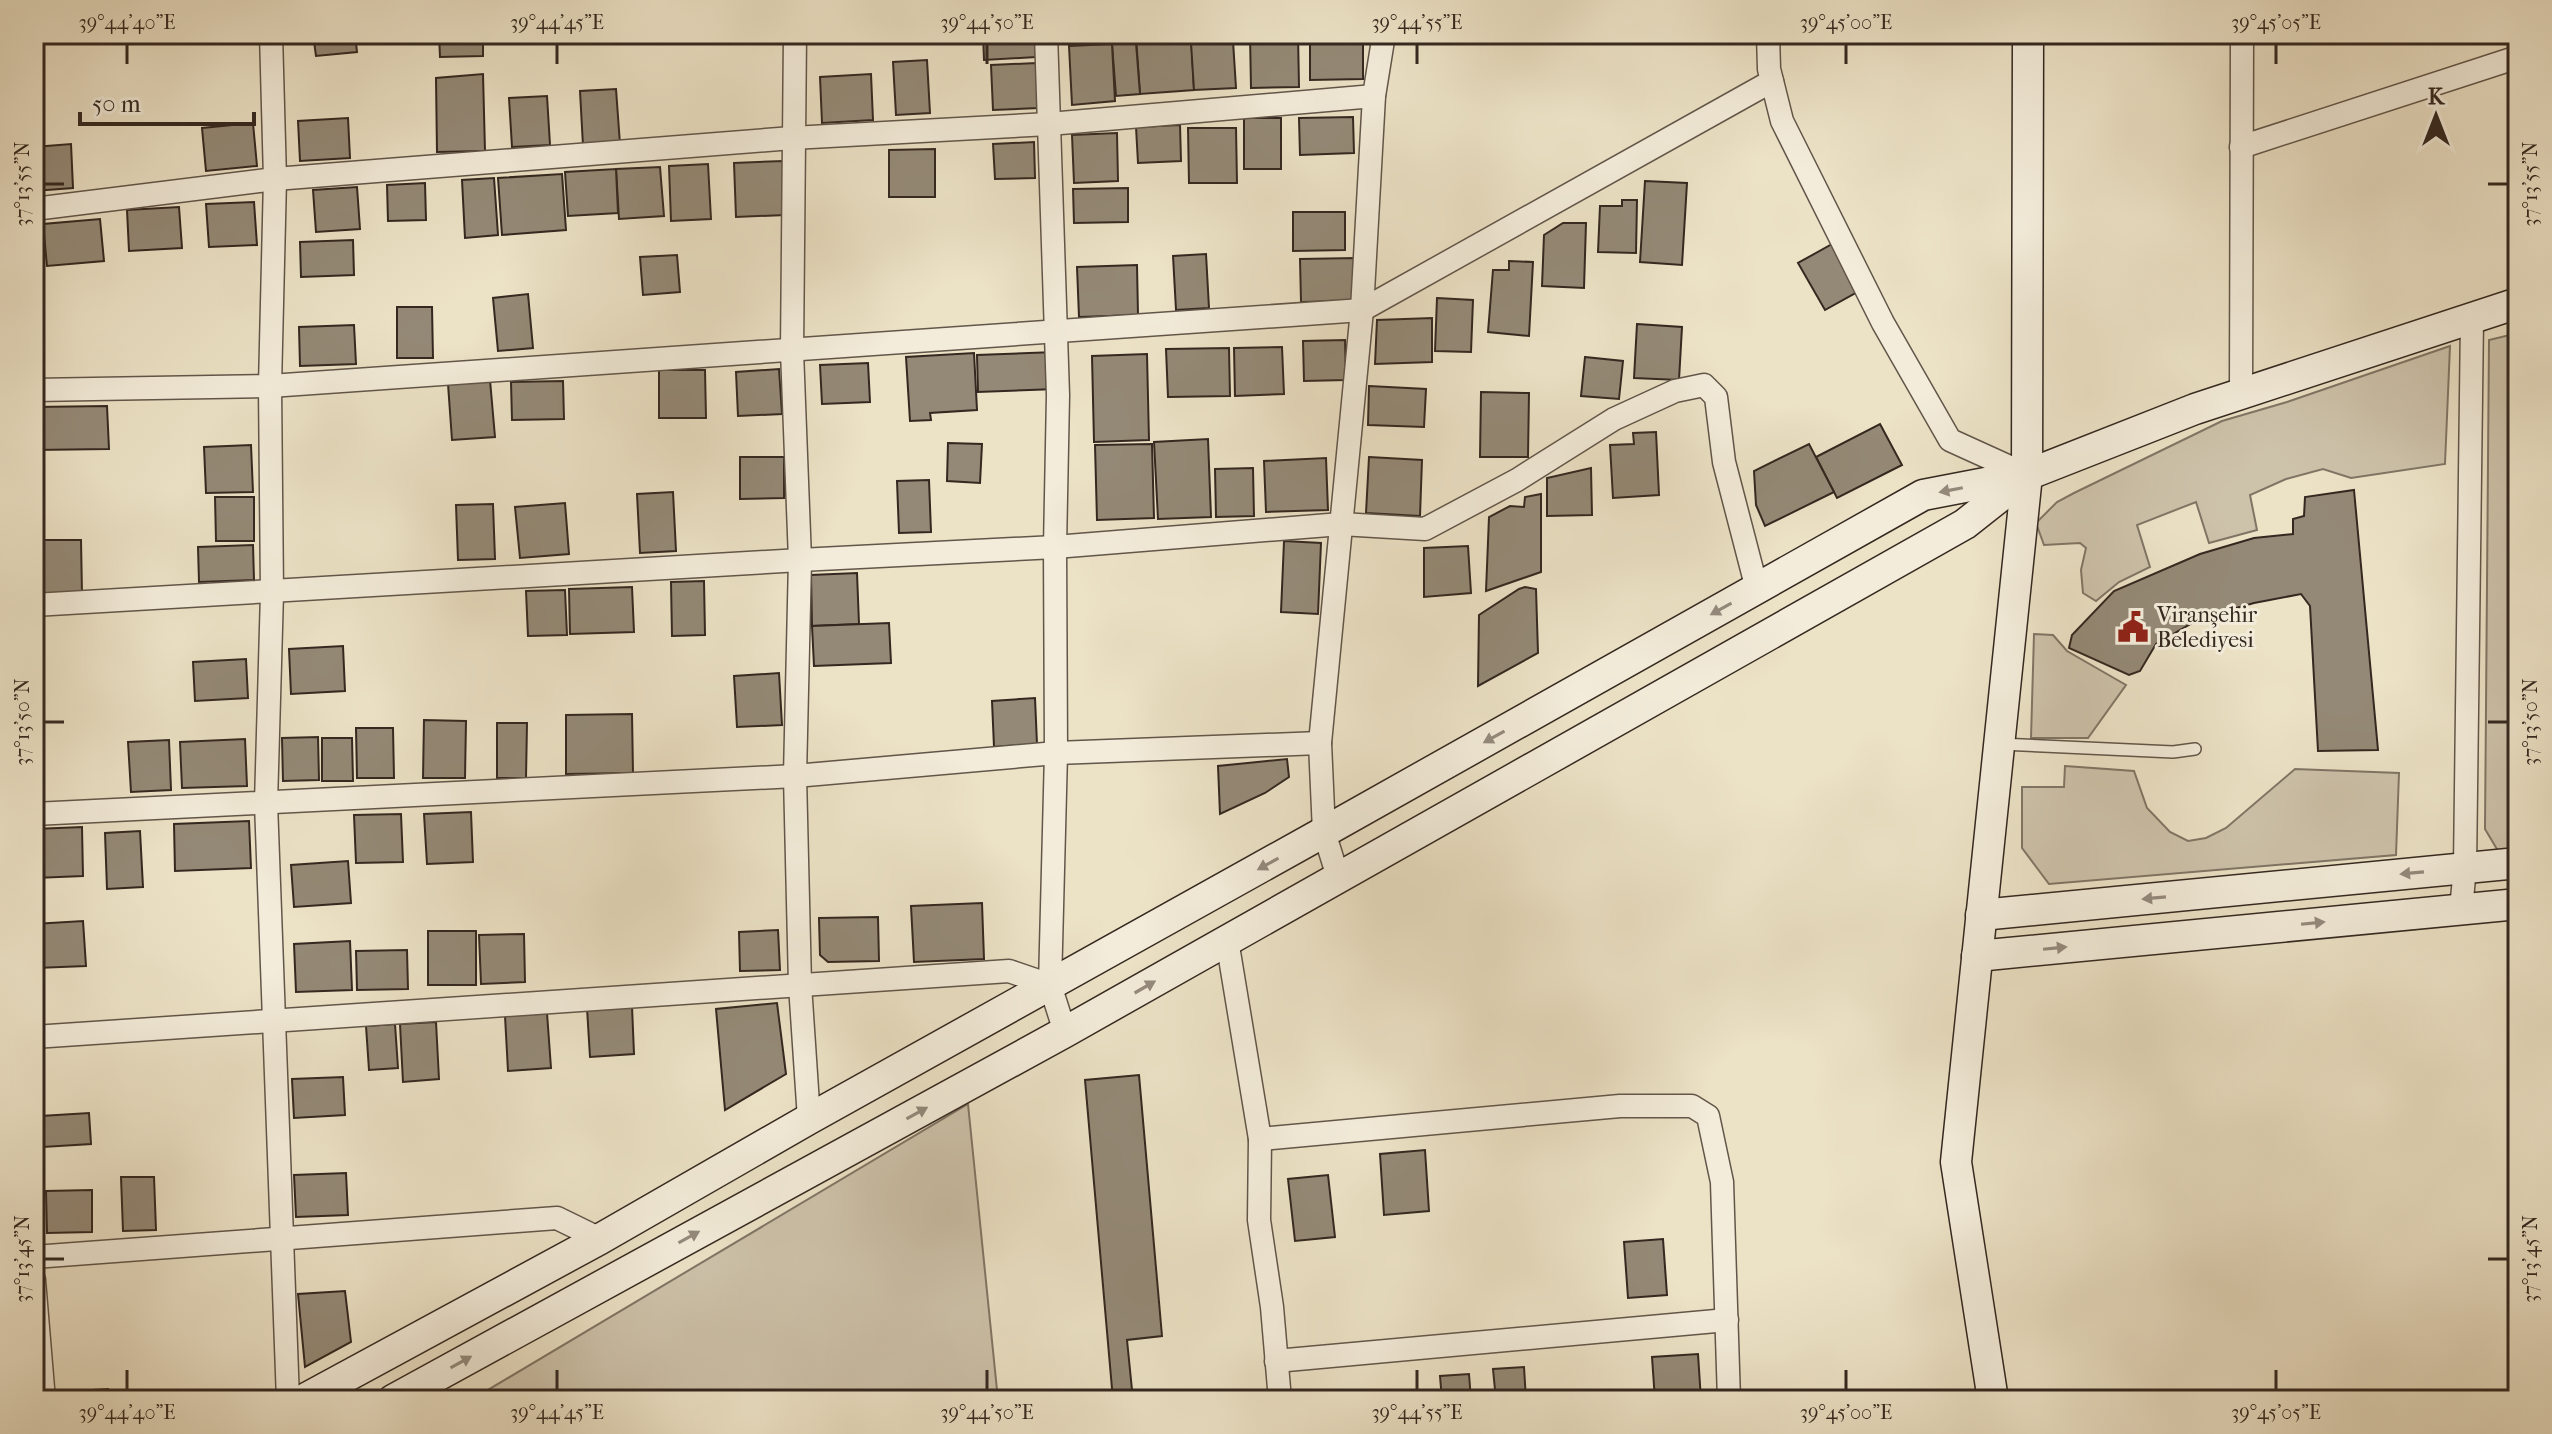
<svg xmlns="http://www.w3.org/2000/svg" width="2552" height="1434" font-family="'IM FELL French Canon',serif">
  <rect width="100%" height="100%" fill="#ece2c6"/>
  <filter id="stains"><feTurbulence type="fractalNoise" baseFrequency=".0025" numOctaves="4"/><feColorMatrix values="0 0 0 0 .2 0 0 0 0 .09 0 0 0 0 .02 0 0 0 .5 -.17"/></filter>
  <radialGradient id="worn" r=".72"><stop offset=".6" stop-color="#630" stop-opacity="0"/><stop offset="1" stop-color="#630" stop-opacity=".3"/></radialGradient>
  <g fill="#cdc2aa" stroke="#807565" stroke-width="2">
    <polygon points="2518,333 2518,848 2498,851 2485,829 2489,340"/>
    <polygon points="2450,346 2445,464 2351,478 2323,469 2286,479 2250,495 2257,530 2209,543 2196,502 2137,525 2150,567 2119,582 2096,601 2083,593 2081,570 2086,548 2080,543 2044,545 2036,523 2057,502 2074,493 2222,421 2287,402"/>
    <polygon points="2034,634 2053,635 2067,651 2126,685 2088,738 2031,738"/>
    <polygon points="2065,766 2134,771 2147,808 2170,832 2188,841 2206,838 2226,828 2295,769 2399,773 2396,855 2049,884 2022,848 2022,787 2064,787"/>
    <polygon points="968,1104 998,1400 471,1400"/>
  </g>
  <g fill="#948976" stroke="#342820" stroke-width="2">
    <polygon points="313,34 355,34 357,52 316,56"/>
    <polygon points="439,34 483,34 483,56 440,57"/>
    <polygon points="983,34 1035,34 1036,57 984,60"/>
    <polygon points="1191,34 1194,90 1140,94 1136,37"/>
    <polygon points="1298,34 1299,87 1251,88 1250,35"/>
    <polygon points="1310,34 1363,34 1363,79 1310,80"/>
    <polygon points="1233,41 1236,88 1194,90 1191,43"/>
    <polygon points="1136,43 1140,94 1116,96 1112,44"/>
    <polygon points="1112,44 1115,101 1072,105 1069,46"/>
    <polygon points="927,60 930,113 896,115 893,62"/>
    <polygon points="1036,63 1038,108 993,110 991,65"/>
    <polygon points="483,74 485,151 437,152 436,78"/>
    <polygon points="871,74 873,120 822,123 820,77"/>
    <polygon points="616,89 620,144 583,146 580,91"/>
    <polygon points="547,96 550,145 512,147 509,98"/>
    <polygon points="1353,117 1354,153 1300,155 1299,118"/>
    <polygon points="348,118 350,158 300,161 298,121"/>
    <rect x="1244" y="118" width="37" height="51"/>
    <polygon points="253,123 257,166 206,171 202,128"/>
    <polygon points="1180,125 1181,161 1138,163 1136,127"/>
    <polygon points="1188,128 1236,128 1237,183 1189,183"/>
    <polygon points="1117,133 1118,181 1074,183 1072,135"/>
    <polygon points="1034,142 1035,178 995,179 993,144"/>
    <polygon points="71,144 73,188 34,191 34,147"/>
    <polygon points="935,149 935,197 889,197 889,150"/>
    <polygon points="783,161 785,215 736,217 734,163"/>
    <polygon points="708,164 711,219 671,221 669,166"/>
    <polygon points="660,167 664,216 619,219 616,169"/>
    <polygon points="616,169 618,213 568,216 565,172"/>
    <polygon points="562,174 566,230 502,235 498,178"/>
    <polygon points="494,178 498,235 465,238 462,180"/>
    <polygon points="1645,181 1687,183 1682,265 1640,262"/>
    <polygon points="425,183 426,220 388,221 387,185"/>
    <polygon points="357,187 360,229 316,232 313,190"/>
    <polygon points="1128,188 1128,222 1074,223 1073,189"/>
    <polygon points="1622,200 1637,200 1636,253 1598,252 1600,206 1622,206"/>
    <polygon points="254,202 257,245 209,247 206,204"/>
    <polygon points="179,207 182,248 129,251 127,210"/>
    <polygon points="1293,212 1345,212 1345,250 1293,251"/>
    <polygon points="100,219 104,261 47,266 43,224"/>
    <polygon points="1563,223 1586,223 1584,288 1542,286 1544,235"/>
    <polygon points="353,240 354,275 301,277 300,242"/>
    <polygon points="1832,244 1859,291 1825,310 1798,263"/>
    <polygon points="1206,254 1209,308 1176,310 1173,256"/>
    <polygon points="677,255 680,292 643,295 640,257"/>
    <polygon points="1356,258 1357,301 1301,302 1300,259"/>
    <polygon points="1509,261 1533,262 1529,336 1488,332 1493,270 1509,270"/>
    <polygon points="1137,265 1138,315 1079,317 1077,267"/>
    <polygon points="528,294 533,348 498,351 493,298"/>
    <polygon points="1437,298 1473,300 1471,352 1435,351"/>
    <polygon points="397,307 432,307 433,358 397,358"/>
    <polygon points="1432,318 1432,362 1375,364 1377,320"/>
    <polygon points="1637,324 1682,327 1679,380 1634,378"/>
    <polygon points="354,325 356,364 300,366 299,327"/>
    <polygon points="1345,340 1346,380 1304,381 1303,341"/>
    <polygon points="1282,347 1284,394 1235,396 1234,348"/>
    <polygon points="1229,348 1230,396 1168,397 1166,349"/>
    <polygon points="1055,352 1056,389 978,392 977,355"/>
    <polygon points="974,353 977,410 930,413 931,420 910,421 906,357"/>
    <polygon points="1147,354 1149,440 1094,442 1092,356"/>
    <polygon points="1585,357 1623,361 1619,399 1581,396"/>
    <polygon points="868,363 870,402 822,404 820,365"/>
    <polygon points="779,369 782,414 738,416 736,372"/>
    <polygon points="659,370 705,370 706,418 659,418"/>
    <polygon points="490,380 495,437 452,440 448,384"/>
    <polygon points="563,381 564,419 512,420 511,382"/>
    <polygon points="1369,386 1426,389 1424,427 1368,425"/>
    <polygon points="1481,392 1529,393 1528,457 1480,457"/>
    <polygon points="107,406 109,449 34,450 34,407"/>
    <polygon points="1880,424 1902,465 1837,498 1816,457"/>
    <polygon points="1656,432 1659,495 1613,498 1610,445 1634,444 1633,433"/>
    <polygon points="1208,439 1211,517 1158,519 1154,442"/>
    <polygon points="948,443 982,444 980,483 947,481"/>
    <polygon points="1152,444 1154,518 1097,520 1095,445"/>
    <polygon points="1809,444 1834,492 1765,526 1756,505 1754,471"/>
    <polygon points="251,445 253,492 206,493 204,447"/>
    <polygon points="740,457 784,457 784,498 740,499"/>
    <polygon points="1369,457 1422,460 1420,516 1366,513"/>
    <polygon points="1326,458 1328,510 1266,512 1264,461"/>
    <polygon points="1253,468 1254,516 1216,517 1215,469"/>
    <polygon points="1591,468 1592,515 1547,516 1547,478"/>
    <polygon points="929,480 931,532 899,533 897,481"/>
    <polygon points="2354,490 2378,750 2318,751 2310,606 2301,594 2254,603 2201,618 2156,644 2140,671 2129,675 2069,648 2072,635 2114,591 2200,554 2254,538 2293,534 2293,519 2304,516 2305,497"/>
    <polygon points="673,492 676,551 640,553 637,494"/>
    <polygon points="1541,494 1541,572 1486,591 1489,517 1510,506 1524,507 1525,497"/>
    <polygon points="215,497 254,497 254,541 216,541"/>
    <polygon points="565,503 569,554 520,558 515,507"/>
    <polygon points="493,504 495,559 458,560 456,505"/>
    <polygon points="41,540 81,540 82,594 42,594"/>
    <polygon points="1284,541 1321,543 1318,614 1281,612"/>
    <polygon points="253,545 254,580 199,582 198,547"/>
    <polygon points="1468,546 1471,593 1424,597 1424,548"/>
    <polygon points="857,573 859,624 812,626 811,575"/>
    <polygon points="704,581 705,635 672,636 671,582"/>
    <polygon points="632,587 634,632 570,634 569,589"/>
    <polygon points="1525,587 1536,589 1538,653 1478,686 1479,615 1519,589"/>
    <polygon points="565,590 567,635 528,636 526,591"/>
    <polygon points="889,623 891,663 814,666 812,626"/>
    <polygon points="343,646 345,691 291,694 289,649"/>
    <polygon points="246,659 248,698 195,701 193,662"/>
    <polygon points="779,673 782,725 737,727 734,676"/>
    <polygon points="1035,698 1037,744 994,747 992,701"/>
    <polygon points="632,714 633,773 566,774 566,715"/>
    <polygon points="424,720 466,721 465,778 423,778"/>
    <polygon points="497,723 527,723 526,778 497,778"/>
    <polygon points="356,728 393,728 394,778 357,778"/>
    <polygon points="318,737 319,780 283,781 282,738"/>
    <polygon points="322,738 352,738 353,781 322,781"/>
    <polygon points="245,739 247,786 182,788 180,742"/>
    <polygon points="169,740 171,790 131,792 128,742"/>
    <polygon points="1287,759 1289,777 1265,793 1220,814 1218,766"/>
    <polygon points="471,812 473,862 427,864 424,814"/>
    <polygon points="401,814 403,862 356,863 354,815"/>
    <polygon points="249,821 251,868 175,871 174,824"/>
    <polygon points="82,827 83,876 35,878 34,829"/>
    <polygon points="140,831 143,887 107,889 105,833"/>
    <polygon points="348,861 351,903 294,907 291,865"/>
    <polygon points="982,903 984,959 914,962 911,906"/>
    <polygon points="878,917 879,961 828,962 820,955 819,918"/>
    <polygon points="83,921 86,966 36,968 34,924"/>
    <polygon points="778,930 780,970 740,971 739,932"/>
    <rect x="428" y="931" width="48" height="54"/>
    <polygon points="524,934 525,982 481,984 479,935"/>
    <polygon points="350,941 352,990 296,992 294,944"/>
    <polygon points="407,950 408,989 357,990 356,951"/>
    <polygon points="777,1003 786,1074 725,1110 716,1009"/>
    <polygon points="632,1006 634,1054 590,1057 587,1008"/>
    <polygon points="547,1013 551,1068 508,1071 505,1016"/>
    <polygon points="436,1022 439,1079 403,1082 400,1024"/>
    <polygon points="395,1024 398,1068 369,1070 366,1026"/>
    <polygon points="1139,1075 1162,1336 1127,1340 1133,1400 1113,1400 1085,1080"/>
    <polygon points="343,1077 345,1115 294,1118 292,1079"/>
    <polygon points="89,1113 91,1144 43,1147 41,1116"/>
    <polygon points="1425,1150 1429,1211 1384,1215 1380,1154"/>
    <polygon points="346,1173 348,1215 296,1217 294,1175"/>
    <polygon points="1328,1175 1335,1237 1295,1241 1288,1179"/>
    <polygon points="121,1177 154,1177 156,1230 123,1231"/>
    <polygon points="92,1190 92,1232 47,1233 46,1191"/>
    <polygon points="1663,1239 1667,1295 1628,1298 1624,1242"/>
    <polygon points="345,1291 351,1342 305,1367 298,1294"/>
    <polygon points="1698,1354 1701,1400 1655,1400 1652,1357"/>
    <polygon points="1524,1367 1526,1400 1496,1400 1493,1369"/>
    <polygon points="1469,1374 1471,1400 1442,1400 1440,1376"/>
    <polygon points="108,1389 108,1400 58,1400 57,1392"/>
  </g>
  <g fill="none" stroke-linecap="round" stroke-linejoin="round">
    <defs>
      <polyline id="lane" points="2000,744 2173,752 2195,749"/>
      <g id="street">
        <polyline points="271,34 275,179 270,386 272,593 266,803 288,1400"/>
        <polyline points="795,34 792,351 800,560 795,776 800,985 809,1119"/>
        <polyline points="1046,34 1058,395 1055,547 1056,753 1050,985"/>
        <polyline points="1768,34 1769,69 1782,121 1883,323 1950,440 2027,475"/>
        <polyline points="2241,147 2518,57"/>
        <polyline points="34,209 275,179 792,138 1049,124 1374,96"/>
        <polyline points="34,390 270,386 1362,310 1772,81"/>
        <polyline points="2241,394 2242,34"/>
        <polyline points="34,605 800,560 1055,547 1341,524 1425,529 1517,480 1614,419 1675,391 1704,385 1716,397 1724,462 1757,589"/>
        <polyline points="34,814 795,776 1056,753 1320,743"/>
        <polyline points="1338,877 1324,832 1320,743 1362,310 1374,96 1384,34"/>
        <polyline points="2461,909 2465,868 2472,318"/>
        <polyline points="1227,940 1260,1139 1259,1220 1272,1307 1280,1400"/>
        <polyline points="34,1037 1009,971 1050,985 1065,1032"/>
        <polyline points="1260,1139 1620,1106 1692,1106 1708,1116 1722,1182 1729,1400"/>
        <polyline points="34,1257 557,1218 600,1239"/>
        <polyline points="34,1280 44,1400"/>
        <polyline points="1276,1361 1727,1320"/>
      </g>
      <g id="secondary">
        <polyline points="1981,915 2518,863"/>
        <polyline points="1977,956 2518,904"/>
        <polyline points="303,1400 600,1239 809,1119 1324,832 1923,495 2027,475 2195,409 2518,303"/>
        <polyline points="393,1400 1065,1032 1965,524 2022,479"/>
        <polyline points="1993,1400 1956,1162 2027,475 2028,34"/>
      </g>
    </defs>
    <use href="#lane" stroke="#62564a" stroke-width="14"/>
    <use href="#street" stroke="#62564a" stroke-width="25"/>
    <use href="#secondary" stroke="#342820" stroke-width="33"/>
    <use href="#lane" stroke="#f3ecda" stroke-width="11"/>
    <use href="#street" stroke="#f3ecda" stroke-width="22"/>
    <use href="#secondary" stroke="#f3ecda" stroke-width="30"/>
  </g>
  <defs><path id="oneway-solid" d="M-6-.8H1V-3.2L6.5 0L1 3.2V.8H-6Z" transform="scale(2)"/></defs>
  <g fill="#948a7d">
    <use href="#oneway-solid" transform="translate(1951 490) rotate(169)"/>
    <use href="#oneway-solid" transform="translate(1721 609) rotate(151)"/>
    <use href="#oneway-solid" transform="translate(1494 737) rotate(151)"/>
    <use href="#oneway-solid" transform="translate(1268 864) rotate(151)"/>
    <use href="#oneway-solid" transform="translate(2412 873) rotate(175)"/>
    <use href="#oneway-solid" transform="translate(2154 898) rotate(175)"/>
    <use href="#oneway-solid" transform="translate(2313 923) rotate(-6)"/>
    <use href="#oneway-solid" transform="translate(2055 948) rotate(-6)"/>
    <use href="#oneway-solid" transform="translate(1145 987) rotate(-30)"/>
    <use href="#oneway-solid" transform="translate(917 1113) rotate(-29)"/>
    <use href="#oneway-solid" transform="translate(689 1237) rotate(-29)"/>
    <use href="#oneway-solid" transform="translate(461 1362) rotate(-29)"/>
  </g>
  <path fill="none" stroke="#342820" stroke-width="3" d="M 127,44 L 127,64M 557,44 L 557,64M 987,44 L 987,64M 1417,44 L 1417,64M 1846,44 L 1846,64M 2276,44 L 2276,64M 44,184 L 64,184M 2488,184 L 2508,184M 44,722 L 64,722M 2488,722 L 2508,722M 44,1259 L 64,1259M 2488,1259 L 2508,1259M 127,1370 L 127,1390M 557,1370 L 557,1390M 987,1370 L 987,1390M 1417,1370 L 1417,1390M 1846,1370 L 1846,1390M 2276,1370 L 2276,1390"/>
  <defs>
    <symbol id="civic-bare" viewBox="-9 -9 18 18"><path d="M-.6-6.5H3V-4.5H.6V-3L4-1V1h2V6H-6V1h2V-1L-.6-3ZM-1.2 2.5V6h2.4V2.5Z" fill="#8f2418" stroke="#f3ecda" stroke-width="2.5" paint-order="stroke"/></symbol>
  </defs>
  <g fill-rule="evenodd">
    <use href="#civic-bare" x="2111" y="605" width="44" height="44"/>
  </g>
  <g text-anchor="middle" stroke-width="6" stroke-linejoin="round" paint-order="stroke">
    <g font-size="22" fill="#342820" stroke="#f3ecda" text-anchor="start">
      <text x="2157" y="622">Viranşehir<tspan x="2157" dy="25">Belediyesi</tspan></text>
    </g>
  </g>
  <rect width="2552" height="1434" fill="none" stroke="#ece2c6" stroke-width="88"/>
  <g transform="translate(2436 116)" stroke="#f3ecda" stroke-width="6" paint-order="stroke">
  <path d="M0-6L14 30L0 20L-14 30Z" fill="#342820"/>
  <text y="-12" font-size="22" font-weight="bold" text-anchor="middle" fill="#342820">K</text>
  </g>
  <path d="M80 112v12h174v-12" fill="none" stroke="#342820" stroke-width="4"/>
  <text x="92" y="112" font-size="24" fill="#342820" stroke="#f3ecda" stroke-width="6" paint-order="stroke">50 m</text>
  <rect x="44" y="44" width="2464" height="1346" fill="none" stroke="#342820" stroke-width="3"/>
  <g font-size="20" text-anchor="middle" fill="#342820">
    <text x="127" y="29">39°44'40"E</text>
    <text x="557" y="29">39°44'45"E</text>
    <text x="987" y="29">39°44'50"E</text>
    <text x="1417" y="29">39°44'55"E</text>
    <text x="1846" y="29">39°45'00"E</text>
    <text x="2276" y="29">39°45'05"E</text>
    <text transform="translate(22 184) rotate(-90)" y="7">37°13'55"N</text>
    <text transform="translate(2530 184) rotate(-90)" y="7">37°13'55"N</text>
    <text transform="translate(22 722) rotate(-90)" y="7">37°13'50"N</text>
    <text transform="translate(2530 722) rotate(-90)" y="7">37°13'50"N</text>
    <text transform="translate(22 1259) rotate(-90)" y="7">37°13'45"N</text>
    <text transform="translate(2530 1259) rotate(-90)" y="7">37°13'45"N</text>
    <text x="127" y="1419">39°44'40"E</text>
    <text x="557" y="1419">39°44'45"E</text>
    <text x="987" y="1419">39°44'50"E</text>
    <text x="1417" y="1419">39°44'55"E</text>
    <text x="1846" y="1419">39°45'00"E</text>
    <text x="2276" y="1419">39°45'05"E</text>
  </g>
  <rect width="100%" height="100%" filter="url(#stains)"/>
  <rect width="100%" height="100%" fill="url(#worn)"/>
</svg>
